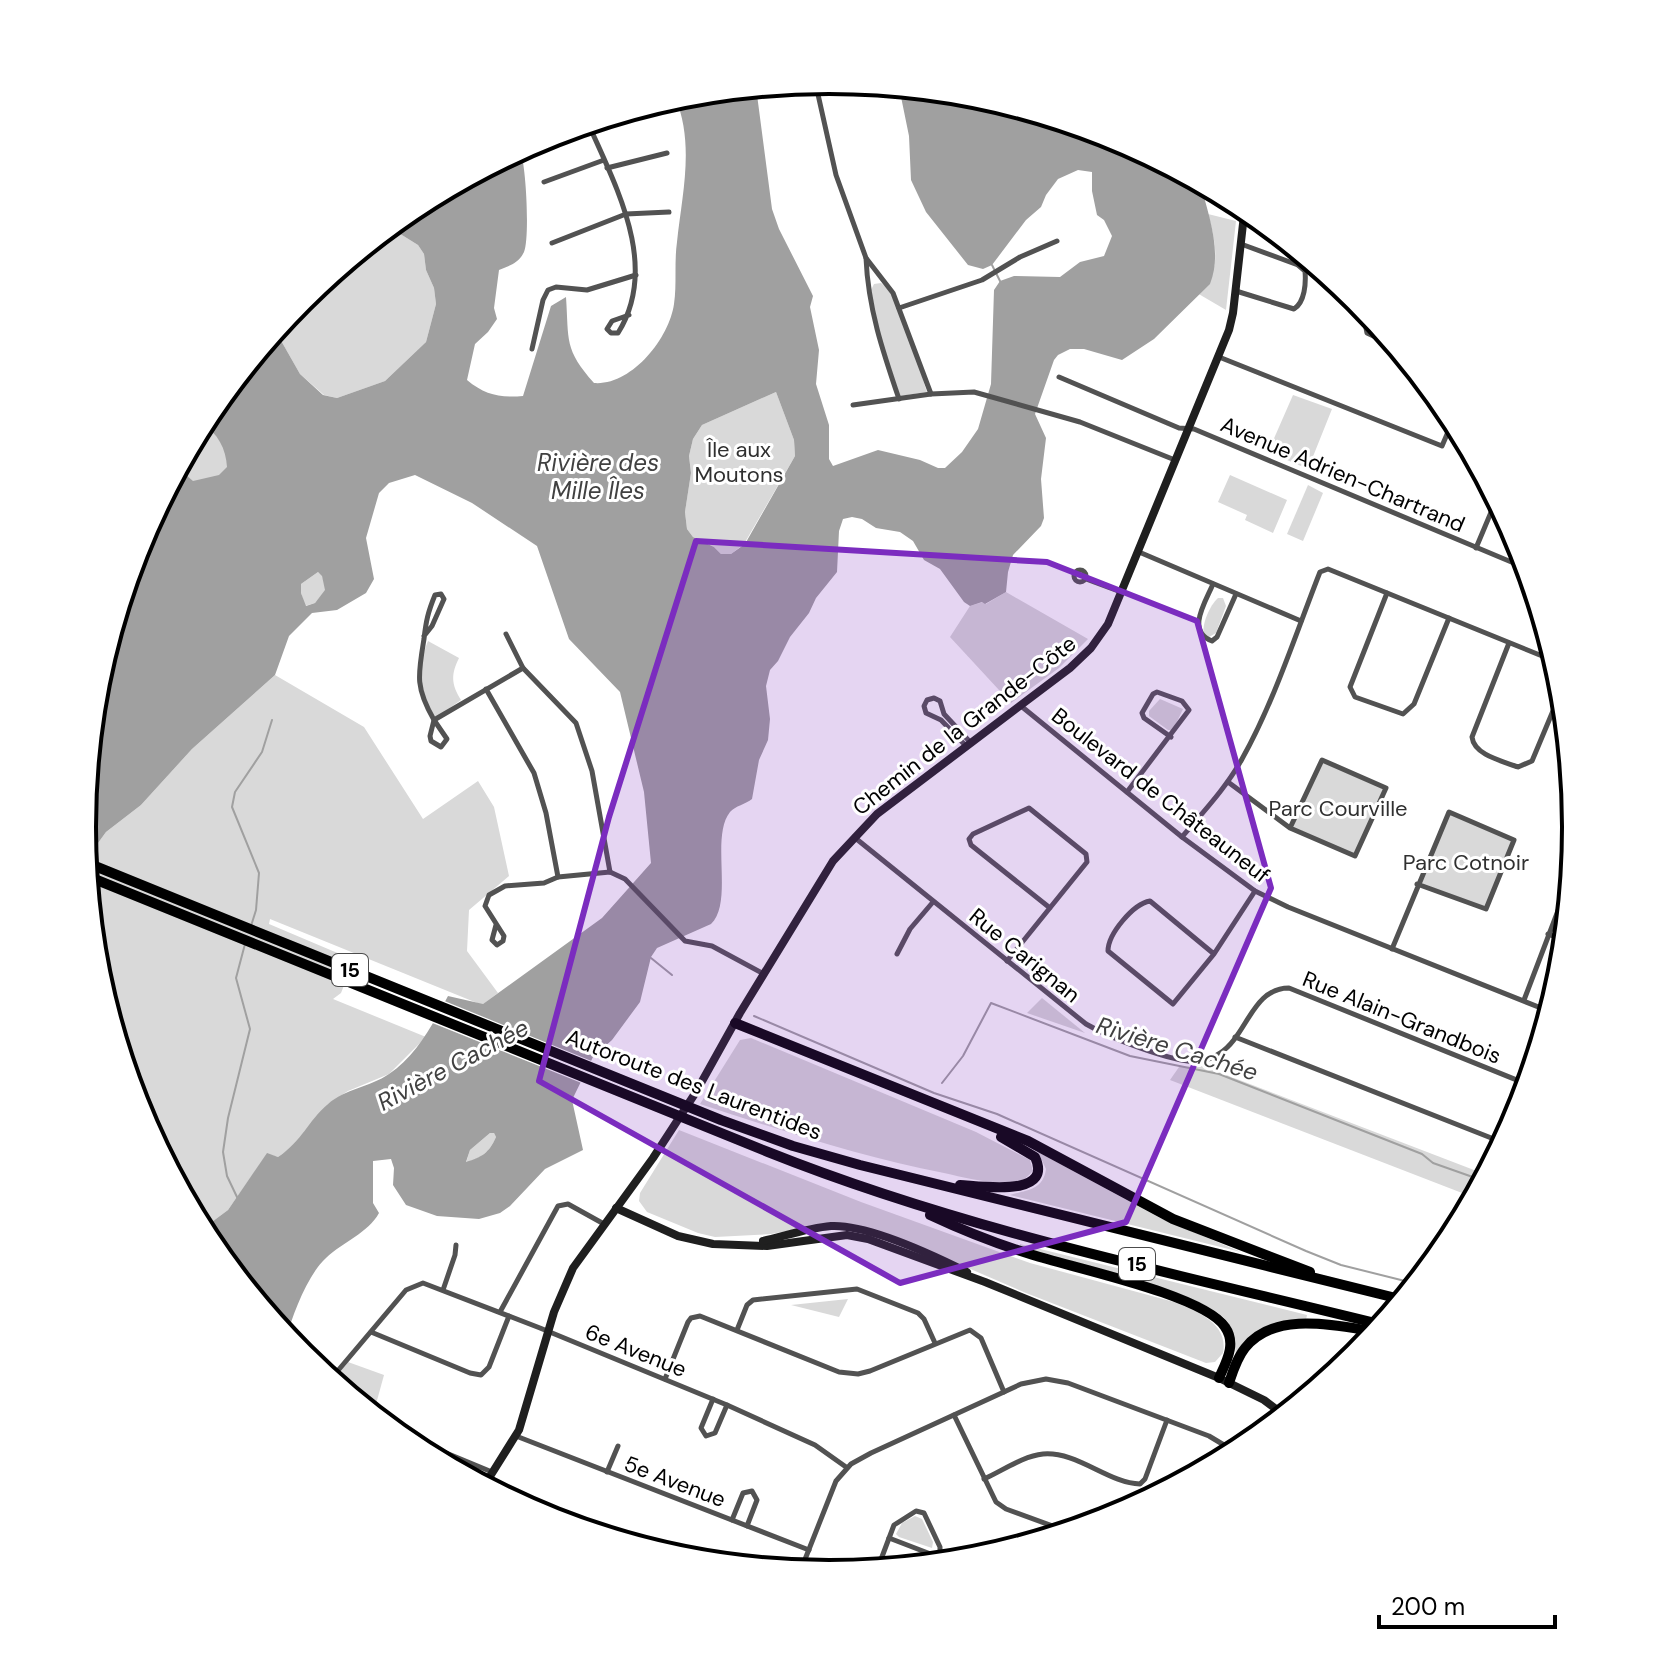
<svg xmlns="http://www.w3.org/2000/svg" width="1659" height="1655" font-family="'DM Sans',sans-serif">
  <rect width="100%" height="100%" fill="#fff"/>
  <g fill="#d9d9d9">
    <path d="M 1208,214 L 1236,221 L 1226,310 L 1197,293 C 1223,273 1216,243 1208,214 Z"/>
    <polygon points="389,227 418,245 424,254 426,270 434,288 436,304 426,342 385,381 337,398 324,395 300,374 275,330 301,299"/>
    <path d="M 881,283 C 905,301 917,363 927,392 L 900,396 L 879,333 L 871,290 L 874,284 Z"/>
    <polygon points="776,392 794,440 795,456 744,544 731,554 721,554 714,547 693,537 687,529 685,512 691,473 689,456 693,439 702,425"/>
    <polygon points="1293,395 1332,409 1308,469 1268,452"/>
    <polygon points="213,405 238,479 158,506 208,412"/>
    <polygon points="1230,475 1287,500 1273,533 1245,520 1247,515 1218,502"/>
    <polygon points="1308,485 1323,493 1303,541 1287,534"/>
    <polygon points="318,572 322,575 326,590 315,603 305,606 301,593 301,584"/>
    <polygon points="1006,592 1088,639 1059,668 1011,703 950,637 970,606 983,602 986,604"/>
    <path d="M 1218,598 L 1223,598 L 1226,606 L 1216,633 L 1209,637 L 1204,635 C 1201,625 1210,605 1218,598 Z"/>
    <path d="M 428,641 L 459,658 C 451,674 451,684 461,700 L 434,719 C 421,691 416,670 428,641 Z"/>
    <polygon points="275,675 364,727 423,819 478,781 494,807 509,876 469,910 467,951 498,993 482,1005 270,919 269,924 354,960 341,993 333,999 426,1037 389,1074 348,1091 328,1104 295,1145 278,1157 267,1154 228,1210 201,1230 139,1113 96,973 85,861 106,832 141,805 192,749"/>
    <polygon points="1160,699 1183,709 1173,730 1168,730 1149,716 1149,711"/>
    <polygon points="1321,759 1386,789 1355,856 1291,828"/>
    <polygon points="1448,812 1513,841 1486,909 1418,884"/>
    <polygon points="1042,998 1085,1033 1027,1013"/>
    <path d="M 751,1038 L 976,1132 L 1030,1160 L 1033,1171 C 1028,1176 1025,1180 1018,1181 C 995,1186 967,1178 944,1173 C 861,1157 780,1130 700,1104 L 740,1040 Z"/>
    <polygon points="1203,1066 1487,1175 1475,1198 1170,1080 1179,1067"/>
    <path d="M 679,1130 L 861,1202 L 1030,1263 L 1174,1302 C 1196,1311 1229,1323 1223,1353 L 1215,1362 L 1206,1363 L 1026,1293 L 901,1239 L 822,1224 L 771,1234 L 715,1237 L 698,1233 L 647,1212 L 639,1201 L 640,1193 Z"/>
    <path d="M 490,1133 L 494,1133 L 496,1137 C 489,1153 482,1157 466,1163 L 470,1150 Z"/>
    <path d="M 1038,1152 L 1160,1218 L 1241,1252 L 1010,1195 C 1025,1190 1043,1191 1046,1169 Z"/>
    <path d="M 1020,1244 L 1307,1315 L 1306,1320 C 1281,1326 1247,1327 1236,1355 C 1234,1344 1236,1332 1227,1321 C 1203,1291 1063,1260 1020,1248 Z"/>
    <polygon points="848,1299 839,1317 791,1305"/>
    <polygon points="348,1362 384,1375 373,1415 332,1382"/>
    <polygon points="915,1516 922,1519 933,1542 932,1548 899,1537 896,1534 902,1523"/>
  </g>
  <path fill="#a0a0a0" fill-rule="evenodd" d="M 756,87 L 772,209 L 779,229 L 813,296 L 810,307 L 819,350 L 816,384 L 829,425 L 829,459 L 833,466 L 878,450 L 920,460 L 938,468 L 945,468 L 962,452 L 978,429 L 991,384 L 994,290 L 1000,281 L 1014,276 L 1060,277 L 1080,262 L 1104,256 L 1112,236 L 1104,220 L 1097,215 L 1092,191 L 1092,172 L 1078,170 L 1058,179 L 1046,195 L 1041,207 L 1026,220 L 992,265 L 983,269 L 968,265 L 926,212 L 911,180 L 909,136 L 899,87 L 976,94 L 1116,137 L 1200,182 C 1208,214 1223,252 1210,284 L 1154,339 L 1122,360 L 1084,349 L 1070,349 L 1058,355 L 1054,360 L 1035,414 L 1046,438 L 1041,479 L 1044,518 L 1041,526 L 1013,555 L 1008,572 L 1006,592 L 985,604 L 982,602 L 970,606 L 964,602 L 940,569 L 924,560 L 913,541 L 900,532 L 876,528 L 862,519 L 852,517 L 843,519 L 839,531 L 837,572 L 816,598 L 809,613 L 790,637 L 778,661 L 770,670 L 766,686 L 770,719 L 768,740 L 759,760 L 752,799 C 746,804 735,806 730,812 C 710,837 734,902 711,924 L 657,948 L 651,957 L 640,1002 L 612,1040 L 593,1057 L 572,1100 L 583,1150 L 545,1169 L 510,1206 L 500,1213 L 479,1219 L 437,1216 L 406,1205 L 393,1185 L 394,1168 L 391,1159 L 373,1161 L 373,1203 L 379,1213 C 368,1233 343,1242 326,1258 C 308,1274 293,1314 286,1338 L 208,1242 L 201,1230 L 228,1210 L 267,1153 L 278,1157 C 302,1141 308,1121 328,1104 C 345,1089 370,1087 389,1074 C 416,1056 433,1024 448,996 L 483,1004 L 602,918 L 651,863 L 644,792 L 620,692 L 569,639 L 537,546 L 472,503 L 415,475 L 389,483 L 379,493 L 366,538 L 374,579 L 366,593 L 337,610 L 312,613 L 289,636 L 275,675 L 192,749 L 141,805 L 106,832 L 85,861 L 82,827 L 96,681 L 139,541 L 182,460 L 186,475 L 193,481 L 219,475 L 227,467 C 226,449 218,433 202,424 L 208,412 L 275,330 L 300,374 L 323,395 L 337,398 L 385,381 L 426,342 L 436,304 L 434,288 L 426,270 L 424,254 L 418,245 L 389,227 L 415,206 L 520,150 C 526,163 530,237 524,252 C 519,263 509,266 499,270 L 494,308 L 497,319 L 488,332 L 475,344 L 467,380 C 485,395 500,398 523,396 L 551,306 L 566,297 C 569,341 564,349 594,383 C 631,386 669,339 674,304 C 677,284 674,263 677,242 C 682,194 695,144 675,97 ZM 776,392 L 794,440 L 795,456 L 745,544 L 731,554 L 721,554 L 714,547 L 693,537 L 687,529 L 685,512 L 691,473 L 689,456 L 693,439 L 702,425 ZM 318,572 L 322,576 L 325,590 L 315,603 L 306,606 L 301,593 L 301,584 ZM 490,1133 L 494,1133 L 496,1137 C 489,1153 482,1157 466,1162 L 470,1150 Z"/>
  <polygon fill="#fff" points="442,1000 594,1062 584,1084 430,1022"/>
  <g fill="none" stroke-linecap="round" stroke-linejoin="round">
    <g stroke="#a0a0a0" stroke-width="2">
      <polyline points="992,265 1000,281"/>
      <polyline points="251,926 256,910 259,873 232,807 235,792 262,752 272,720"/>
      <polyline points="651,958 672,975"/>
      <polyline points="754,1016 934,1093 997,1114 1306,1251 1341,1265 1417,1284"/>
      <polyline points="942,1083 963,1056 991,1003 1130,1056 1219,1074 1422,1154 1433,1163 1484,1181"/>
      <polyline points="237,1197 227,1176 223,1152 228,1118 250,1029 236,978 245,944"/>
    </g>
    <g stroke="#525252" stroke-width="5">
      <polyline points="815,81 836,175 866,258"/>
      <path d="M 588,123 C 616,187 660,266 618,333 L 611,333 L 607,329 L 612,321 L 629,315"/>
      <polyline points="607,168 667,153"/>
      <polyline points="544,182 604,160"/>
      <polyline points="552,243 626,214 669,212"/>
      <path d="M 1236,291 L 1294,309 C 1305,302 1306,283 1305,271 L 1298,265 L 1241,244"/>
      <polyline points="899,308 982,280 1020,257 1057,241"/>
      <polyline points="1366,309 1365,323 1367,333 1397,347"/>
      <polyline points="532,349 543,300 548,290 556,287 587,290 636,275"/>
      <polyline points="1219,357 1442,446 1454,418"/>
      <polyline points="1059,377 1179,428 1194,429 1528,569"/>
      <path d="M 899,399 C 883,352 868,308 866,258 L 893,293 L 931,394"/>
      <polyline points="853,405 931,394 974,392 1080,422 1175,460"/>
      <polyline points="1476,548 1497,498"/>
      <polyline points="1139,552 1301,621"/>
      <circle cx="1080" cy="576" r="6"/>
      <polyline points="1086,579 1121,592"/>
      <path d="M 1213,584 C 1205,603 1186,631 1212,641 L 1217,637 L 1236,594"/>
      <polyline points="1387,593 1350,687 1355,697 1403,714 1414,704 1449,618"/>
      <polyline points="506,634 523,668 576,723 592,771 610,872"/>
      <path d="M 424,636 L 432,626 L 444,599 L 441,594 L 435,595 C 428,612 426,621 424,639 C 418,675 415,687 434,720 L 523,668"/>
      <path d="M 1509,643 L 1472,737 C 1474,755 1502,761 1518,767 L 1532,761 L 1563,687"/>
      <polyline points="486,689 534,773 546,813 558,877"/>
      <polyline points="1021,706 1182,837 1255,891 1288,907 1551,1012"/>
      <polygon points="434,720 447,739 441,747 431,741 430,736"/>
      <polyline points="966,746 941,720 926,713 924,706 927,700 934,698 940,701 944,714 970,742"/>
      <polyline points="1228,782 1290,828 1355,856 1386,788 1322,760 1290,828"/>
      <polyline points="1127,792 1189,710 1182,701 1157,692 1153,694 1142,713 1144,718 1171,737"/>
      <path d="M 854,837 L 1086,1024 C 1110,1038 1169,1061 1197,1062 C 1205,1062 1214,1057 1220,1053 C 1247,1036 1252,988 1289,988 L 1529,1085"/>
      <path d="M 1182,837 C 1203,812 1226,788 1242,759 C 1274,702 1296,633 1320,572 L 1328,569 L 1557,662"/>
      <polyline points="496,925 492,940 497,945 503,941 504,936 485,906 489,895 505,886 544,883 558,877 610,872 625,879 685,941 712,946 764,974"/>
      <polyline points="1548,934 1566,941"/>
      <polyline points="1392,949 1449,812 1514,840 1486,909 1417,884"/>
      <polyline points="897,954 910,929 933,902"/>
      <path d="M 1214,954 L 1150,901 C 1133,904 1108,934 1108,951 L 1173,1004 L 1214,954 L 1255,891"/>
      <polyline points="1007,961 1087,862 1086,854 1029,808 973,834 969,839 971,845 1050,908"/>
      <polyline points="1524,1000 1572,874"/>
      <polyline points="1235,1037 1504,1143"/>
      <polyline points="443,1290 455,1255 456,1245"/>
      <polyline points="500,1312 558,1206 568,1204 604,1224"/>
      <polyline points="737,1330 747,1305 753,1300 857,1289 918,1313 924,1319 935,1343"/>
      <polyline points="371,1332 470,1373 481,1375 489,1367 509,1316"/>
      <polyline points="665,1379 688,1322 691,1318 700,1316 839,1372 858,1374 870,1371 970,1330 981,1338 1004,1392"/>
      <polyline points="330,1380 406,1290 423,1283 540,1328 727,1405 815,1445 846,1467"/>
      <polyline points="713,1399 701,1428 706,1436 715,1433 727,1405"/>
      <polyline points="954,1415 996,1502 1006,1509 1069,1532"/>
      <polyline points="393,1431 492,1472"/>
      <polyline points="516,1436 809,1550"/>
      <polyline points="607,1472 618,1446"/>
      <path d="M 984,1479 C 1002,1471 1023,1456 1043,1454 C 1077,1451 1108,1483 1140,1484 L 1145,1479 L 1167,1420"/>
      <polyline points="541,1517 546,1519"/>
      <polyline points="732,1520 743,1493 752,1491 757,1500 747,1526"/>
      <polyline points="889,1538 954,1563"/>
      <polyline points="877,1570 894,1525 916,1511 924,1513 940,1547 940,1557"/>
      <polyline points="800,1572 836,1481 851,1464 871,1453 1021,1384 1046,1379 1068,1383 1209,1436 1224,1445 1232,1456"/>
    </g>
    <g stroke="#1f1f1f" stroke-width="8">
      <polyline points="616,1208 678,1236 713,1244 767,1246 847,1235 868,1239 985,1282 1219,1378 1264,1400 1285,1416"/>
      <path d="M 763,1241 C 785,1236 808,1228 831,1226 C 868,1224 933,1255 967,1272"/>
      <polyline points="484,1486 519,1430 554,1312 573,1268 653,1158 696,1092 740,1013 833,861 877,814 1070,668 1091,648 1108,624 1229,330 1233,313 1245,206"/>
    </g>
    <g stroke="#000" stroke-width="10">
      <polyline points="85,862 721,1120 793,1146 860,1165 1404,1300"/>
      <path d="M 87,876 L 768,1152 C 966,1231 1177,1274 1383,1325"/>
      <polyline points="735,1023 1028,1141 1173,1219 1310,1272"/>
      <path d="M 960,1185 C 981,1186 1054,1198 1035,1157 L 1001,1137"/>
      <path d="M 930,1215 C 964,1231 997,1244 1033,1255 C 1074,1268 1204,1295 1225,1327 C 1237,1344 1226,1362 1219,1378"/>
      <path d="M 1229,1383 C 1233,1371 1237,1358 1245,1348 C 1275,1310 1337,1326 1378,1332"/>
    </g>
  </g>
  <path fill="#7b2cbf" fill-opacity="0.2" stroke="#7b2cbf" stroke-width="6" stroke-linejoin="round" d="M 696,541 L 1047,562 L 1197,621 L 1271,888 L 1126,1222 L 900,1283 L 539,1081 L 609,817 Z"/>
  <g text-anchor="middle" stroke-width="6" stroke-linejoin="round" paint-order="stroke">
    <g fill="#fff" stroke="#4c4c4c" stroke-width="2">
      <rect x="332" y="954" width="36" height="32" rx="6"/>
      <rect x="1119" y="1248" width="36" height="32" rx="6"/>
    </g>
    <g font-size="20" font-weight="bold" fill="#000">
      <text x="350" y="977">15</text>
      <text x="1137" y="1271">15</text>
    </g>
    <g font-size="22" fill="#303030" stroke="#fff">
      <text x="739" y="457">Île aux<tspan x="739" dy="25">Moutons</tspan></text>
      <text x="1338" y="816">Parc Courville</text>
      <text x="1466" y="870">Parc Cotnoir</text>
    </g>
    <g font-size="22" fill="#000" stroke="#fff">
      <text transform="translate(1343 474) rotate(23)" y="8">Avenue Adrien-Chartrand</text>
      <text transform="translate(964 725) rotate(-38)" y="8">Chemin de la Grande-Côte</text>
      <text transform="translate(1161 795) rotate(38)" y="8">Boulevard de Châteauneuf</text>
      <text transform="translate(1025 955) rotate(39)" y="8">Rue Carignan</text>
      <text transform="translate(1402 1017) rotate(22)" y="8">Rue Alain-Grandbois</text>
      <text transform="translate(694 1084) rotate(21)" y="8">Autoroute des Laurentides</text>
      <text transform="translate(636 1350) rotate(22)" y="8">6e Avenue</text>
      <text transform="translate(675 1481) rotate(21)" y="8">5e Avenue</text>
    </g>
    <g font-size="24" font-style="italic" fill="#414141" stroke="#fff">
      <text x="598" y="471">Rivière des<tspan x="598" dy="28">Mille Îles</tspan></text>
      <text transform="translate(1177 1049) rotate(17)" y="8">Rivière Cachée</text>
      <text transform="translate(453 1065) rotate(-28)" y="8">Rivière Cachée</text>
    </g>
  </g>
  <path d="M0 0H1659V1655H0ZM96 827a733 733 0 1 1 1466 0a733 733 0 1 1-1466 0Z" fill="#fff" fill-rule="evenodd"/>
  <path fill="none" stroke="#000" stroke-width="4" d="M96 827a733 733 0 1 1 1466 0a733 733 0 1 1-1466 0Z"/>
  <path d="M1379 1615v12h176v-12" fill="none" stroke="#000000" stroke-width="4"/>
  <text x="1391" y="1615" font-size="24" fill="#000000" stroke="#ffffff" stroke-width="6" paint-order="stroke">200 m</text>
</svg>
